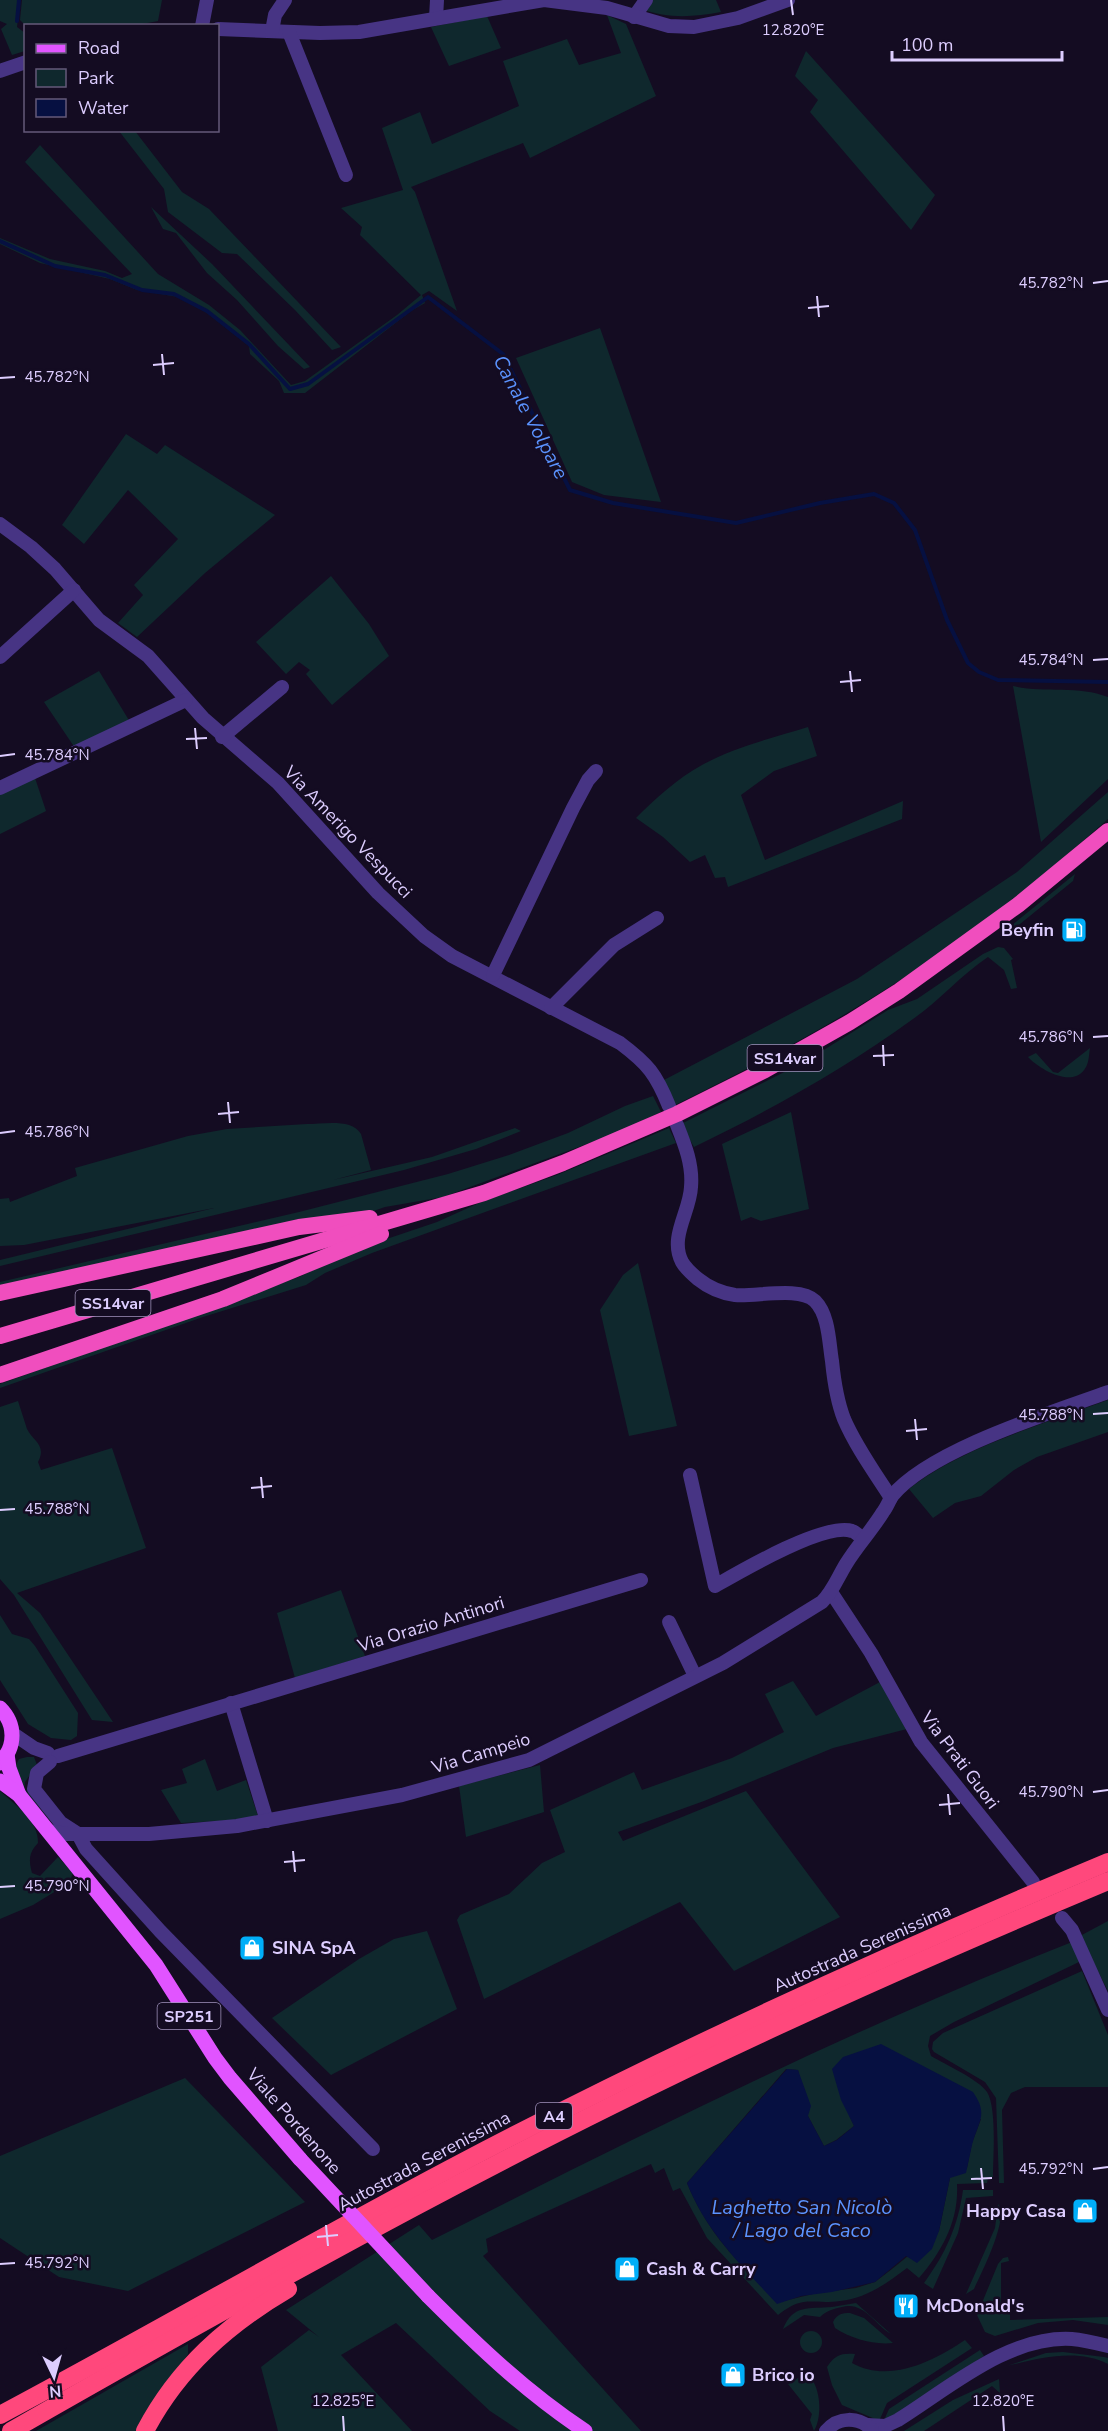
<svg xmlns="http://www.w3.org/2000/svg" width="1108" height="2431" font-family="'Nunito Sans',sans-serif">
  <rect width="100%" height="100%" fill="#140c22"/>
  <g fill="#0f282d" fill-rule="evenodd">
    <polygon points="0,0 20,0 17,27 25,33 25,51 12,55 1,29 7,24 0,21"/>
    <polygon points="22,0 162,0 158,21 132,26 26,26 20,20"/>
    <path d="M 648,0 L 716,0 L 721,12 C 693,17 669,19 641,9 Z"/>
    <polygon points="607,15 626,24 656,96 530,158 523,143 411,187 415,192 457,311 429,291 422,295 425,303 411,311 305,393 284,393 279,381 250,354 249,346 207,313 178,297 137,290 110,279 40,263 0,244 0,238 50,259 105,271 122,278 132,274 25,162 40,145 158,274 209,305 240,330 291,385 305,381 397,315 421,295 360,235 362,227 341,208 403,190 382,128 420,112 432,144 519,106 503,61 567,39 579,65 621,53"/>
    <polygon points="487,16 501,48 449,66 431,27"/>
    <polygon points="806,51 935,195 911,230 810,112 818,100 795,76"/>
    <polygon points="119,131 135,131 182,192 209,209 341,347 332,350 295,310 237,254 222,253 168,212 164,189"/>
    <polygon points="151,207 212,264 310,367 304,369 278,346 237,300 207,273 176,233 163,229"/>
    <polygon points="600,328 661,502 604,495 572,482 516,358"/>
    <polygon points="126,434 157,454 165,445 275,515 205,573 137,637 118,623 143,595 134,585 178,539 128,490 84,544 62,525"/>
    <polygon points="331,576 369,624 389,656 332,705 306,674 310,670 299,662 286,674 256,642"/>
    <polygon points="99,671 130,722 75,748 44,702"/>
    <path d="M 1013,686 C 1043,693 1078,685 1108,697 L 1108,779 L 1041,842 Z"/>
    <path d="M 808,727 L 817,756 L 774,771 L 741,795 L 765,860 L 903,801 L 902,819 L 728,887 L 725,877 L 715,878 L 705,855 L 690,862 L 663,837 L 636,818 C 655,799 678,778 702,765 C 734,747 773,738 808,727 Z"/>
    <polygon points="35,778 46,811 0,834 0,794"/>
    <path d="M 1108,792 L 1108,819 C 1061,860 1015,901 964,937 C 873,1002 774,1057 673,1106 L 662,1081 L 857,979 L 1017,872 Z"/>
    <polygon points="1075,874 1073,881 1010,932 1001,934"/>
    <path d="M 998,947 L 1004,948 L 1013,959 L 1011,960 L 1017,988 L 1011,989 L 1004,970 L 988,957 C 961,975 939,1001 913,1019 C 844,1069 771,1110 694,1147 L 681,1124 L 806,1061 L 888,1010 L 917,999 L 983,954 Z"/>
    <path d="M 1090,1048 C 1089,1054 1089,1062 1086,1067 C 1074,1090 1039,1069 1028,1057 L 1036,1053 L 1053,1072 L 1058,1073 Z"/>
    <polygon points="653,1096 661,1112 614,1134 443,1197 385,1207 356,1217 0,1287 0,1282 299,1212 448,1174 509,1155 568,1133 625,1106"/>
    <polygon points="791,1112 809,1209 761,1221 751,1217 741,1221 722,1144"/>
    <path d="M 307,1124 C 323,1124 352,1118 361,1134 L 371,1170 L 333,1180 L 432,1157 L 515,1128 L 521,1131 L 476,1149 L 404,1170 L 0,1266 L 0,1260 L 214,1208 L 24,1245 L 0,1246 L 0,1199 L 9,1198 L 10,1202 L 77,1176 L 75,1168 L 188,1136 L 227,1129 Z"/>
    <polygon points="669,1128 676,1143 372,1253 325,1273 306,1285 203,1317 0,1388 0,1384 299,1277 351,1251 437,1222 479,1203 557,1175"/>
    <polygon points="638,1263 677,1426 629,1436 600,1310 623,1275"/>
    <path d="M 1108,1400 L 1108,1432 L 1037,1457 L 1014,1470 L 981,1496 L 955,1503 L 933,1518 L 909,1489 C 960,1448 1046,1423 1108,1400 Z"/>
    <path d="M 18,1401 C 21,1410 24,1420 27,1429 C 33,1441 47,1445 38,1462 L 41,1470 L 112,1448 L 146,1548 L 17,1593 L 40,1613 L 113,1722 L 92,1720 L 14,1595 L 0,1579 L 0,1407 Z"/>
    <polygon points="341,1590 365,1656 295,1678 277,1613"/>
    <polygon points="0,1615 12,1634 29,1639 35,1646 78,1713 77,1736 71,1740 51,1738 28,1724 0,1680"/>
    <polygon points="793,1681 816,1716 880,1682 907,1729 833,1748 704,1801 618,1832 623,1841 746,1791 840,1917 734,1971 680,1902 484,1999 457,1920 460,1915 509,1894 542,1863 565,1852 550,1810 634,1772 642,1790 732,1758 784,1732 765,1694"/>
    <polygon points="27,1757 34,1757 37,1765 25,1782 24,1788 54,1825 22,1788 14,1769 19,1759"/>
    <polygon points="205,1759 217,1791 246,1780 259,1819 181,1823 161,1790 187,1783 182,1769"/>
    <polygon points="540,1765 544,1812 466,1837 459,1786"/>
    <path d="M 0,1791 C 15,1805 39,1821 38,1843 C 28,1853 29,1861 32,1873 L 40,1876 L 58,1857 L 73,1873 L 69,1883 L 33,1905 L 0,1919 Z"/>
    <polygon points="1108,1921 1108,1991 1080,1936"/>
    <polygon points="427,1931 457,2009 331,2075 272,2018 359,1959 394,1939"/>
    <path d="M 1072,1942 L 1079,1962 L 954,2022 L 930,2036 L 928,2046 L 931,2056 C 946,2065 978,2079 987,2092 C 997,2108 993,2157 993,2177 L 988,2177 L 987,2183 L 957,2184 C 959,2221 942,2251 919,2278 L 907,2268 C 887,2283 867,2298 840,2301 C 811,2305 805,2294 778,2315 L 707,2238 L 680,2188 L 673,2191 L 664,2168 L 655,2173 L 651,2164 L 486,2239 L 488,2252 L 483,2256 L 641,2431 L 520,2431 L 490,2411 L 396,2323 L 341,2355 L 412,2431 L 278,2431 L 261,2367 L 309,2330 L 319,2337 L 286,2310 L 419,2225 L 432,2240 C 642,2134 853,2028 1072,1942 ZM 786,2069 L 798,2070 L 808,2116 L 824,2146 L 836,2140 L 854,2126 L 849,2115 L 981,2119 L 972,2143 L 967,2168 L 948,2172 L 950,2178 L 939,2231 L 892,2269 L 875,2282 L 856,2288 L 817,2293 L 784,2301 C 741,2269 708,2234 687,2183 Z"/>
    <polygon points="1082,1971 1108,2035 1108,2087 1025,2087 1011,2093 1002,2110 1004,2183 999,2183 996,2098 985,2082 934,2052 932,2049 933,2042 943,2033"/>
    <polygon points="185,2078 305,2202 128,2291 59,2277 0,2238 0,2156"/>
    <path d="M 963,2190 L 993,2190 L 993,2196 L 966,2198 L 958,2233 L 933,2289 L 924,2283 C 946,2253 958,2226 963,2190 Z"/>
    <path d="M 998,2204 C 1010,2217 981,2274 974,2289 L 966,2294 L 995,2228 Z"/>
    <polygon points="1008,2257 1009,2261 1001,2263 1001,2312 1010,2313 1010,2320 1108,2317 1108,2325 1073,2320 1038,2323 995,2336 985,2332 977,2315 998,2264 1003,2258"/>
    <path d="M 856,2303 L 891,2334 C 875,2325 864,2301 842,2307 C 833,2309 826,2311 820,2317 L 804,2315 L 783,2329 C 793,2304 809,2309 832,2307 C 840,2306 848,2304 856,2303 Z"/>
    <path d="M 850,2313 L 864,2318 L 893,2343 C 873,2345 852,2339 835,2328 L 833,2322 C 837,2314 842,2313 850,2313 Z"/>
    <circle cx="811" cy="2342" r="11"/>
    <path d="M 965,2340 L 972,2348 L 887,2403 L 880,2419 L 875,2419 L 842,2405 L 832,2385 L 827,2367 C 835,2355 841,2353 855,2354 L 852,2363 C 889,2384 934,2361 965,2340 Z"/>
    <polygon points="188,2344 188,2354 136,2431 36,2431"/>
    <polygon points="980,2350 984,2356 888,2419 885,2418 889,2409"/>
    <path d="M 1063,2352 L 1104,2357 L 1108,2358 L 1108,2364 C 1077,2348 1039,2358 1007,2366 L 1046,2353 Z"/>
    <path d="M 806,2373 C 821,2384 823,2416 814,2431 L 810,2420 L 812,2414 L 788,2384 Z"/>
    <polygon points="999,2379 1000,2393 992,2386 924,2431 904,2431 953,2400"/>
  </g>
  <path fill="#061041" d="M 881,2044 L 973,2092 C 989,2115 978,2121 972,2145 C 970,2154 968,2164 966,2173 L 950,2178 L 939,2231 L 932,2249 L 917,2263 L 906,2256 L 875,2282 L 832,2292 L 801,2296 L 777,2304 C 742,2266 706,2232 687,2183 L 787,2069 L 798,2070 L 811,2106 L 808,2116 L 824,2146 L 837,2140 L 854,2126 L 841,2100 L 832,2069 L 843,2057 Z"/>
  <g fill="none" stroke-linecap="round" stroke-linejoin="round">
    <g stroke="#061041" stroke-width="4">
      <polyline points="17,21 19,0"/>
      <polyline points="0,241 55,266 105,275 142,290 174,294 207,311 249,344 290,389 308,384 428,297 503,354 570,490 613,503 736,523 820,503 874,494 894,503 915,530 947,620 968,663 979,672 998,680 1108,682"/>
    </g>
    <g stroke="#473484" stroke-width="14">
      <polyline points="634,17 646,0"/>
      <polyline points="436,18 437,0"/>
      <polyline points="202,26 207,0"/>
      <polyline points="218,29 320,33 359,32 544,0 607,8 669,26 694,27 738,18 788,0"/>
      <polyline points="272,31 275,15 285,0"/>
      <polyline points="289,32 346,175"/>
      <polyline points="0,71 26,62"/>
      <path d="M 0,524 L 31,547 L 55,569 L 99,620 L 148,656 L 203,718 L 278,783 L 378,893 L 424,936 L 452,956 L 620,1043 C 648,1064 656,1074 669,1106"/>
      <polyline points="0,657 74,590"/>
      <polyline points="222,737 282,687"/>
      <polyline points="0,788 186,700"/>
      <polyline points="493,975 573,808 588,780 596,771"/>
      <polyline points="551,1008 614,945 657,918"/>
      <path d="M 677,1125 C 685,1145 693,1165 691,1187 C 690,1212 669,1237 682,1262 C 686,1269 692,1274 698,1279 C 708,1287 721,1293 735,1295 C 756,1297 800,1286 815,1301 C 829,1315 829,1343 832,1361 C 834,1381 837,1401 844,1419 C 856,1447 875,1473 891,1498"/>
      <path d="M 690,1475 L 715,1586 C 741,1571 825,1522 852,1531 C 856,1532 860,1537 863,1539"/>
      <polyline points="831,1592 871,1653 921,1742 1033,1882"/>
      <polyline points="669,1622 695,1676"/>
      <polyline points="231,1703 267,1821"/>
      <polyline points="12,1733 34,1748 48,1753"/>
      <polyline points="58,1756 641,1580"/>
      <polyline points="50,1762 37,1773 34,1789 61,1823 78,1834 86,1849 160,1931 373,2149"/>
      <path d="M 48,1831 L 67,1834 L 149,1834 L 237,1826 L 402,1795 L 529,1760 L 723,1663 L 822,1602 C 833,1591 838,1577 846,1564 C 857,1546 872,1530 883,1512 C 887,1507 889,1501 892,1496 C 930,1450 1050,1413 1108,1392"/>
      <polyline points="1062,1918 1072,1930 1108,2010"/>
      <path d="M 867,2425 L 885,2426 L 898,2420 C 948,2389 1009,2335 1072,2339 C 1084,2340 1096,2343 1108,2346"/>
      <path d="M 826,2431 C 839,2416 858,2417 872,2429"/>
    </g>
    <g stroke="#e154ff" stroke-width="15">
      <path d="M 0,1708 C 16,1724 16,1747 0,1763"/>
      <polyline points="7,1754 9,1768 19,1795"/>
      <polyline points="0,1781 19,1795 156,1965 215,2058 230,2078 300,2159"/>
      <path d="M 428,2296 C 478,2346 526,2392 585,2431"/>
    </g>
    <g stroke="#f04ebe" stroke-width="16">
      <polyline points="0,1293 299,1227 370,1218"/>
      <polyline points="0,1336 484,1193 563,1163 677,1114 765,1070 850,1022 899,991 1018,905 1108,831"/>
      <polyline points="0,1375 223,1299 381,1234"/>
    </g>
    <g stroke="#ff487c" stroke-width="18">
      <path d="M 0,2415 C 154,2333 305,2245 459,2164 C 668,2054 890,1953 1108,1862"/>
      <path d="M 11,2431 C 209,2318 409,2206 613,2105 C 775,2024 941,1951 1108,1881"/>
      <path d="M 145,2431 C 178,2368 228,2324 288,2289"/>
    </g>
    <polyline stroke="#e154ff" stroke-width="15" points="300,2159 428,2296"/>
  </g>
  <path fill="none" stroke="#ddcdff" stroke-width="2" d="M 791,0 L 793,15M 1093,283 L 1108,281M 817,296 L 819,317M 808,308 L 829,306M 162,354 L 164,375M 153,365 L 174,363M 0,378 L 15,377M 1093,660 L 1108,659M 850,671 L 852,692M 840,682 L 861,680M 195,728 L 197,749M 186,739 L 207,738M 0,756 L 15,754M 1093,1037 L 1108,1036M 883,1045 L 884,1066M 873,1056 L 894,1055M 228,1102 L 230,1123M 218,1114 L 239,1112M 0,1133 L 15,1131M 1093,1414 L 1108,1413M 915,1419 L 917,1440M 906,1431 L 927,1429M 261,1477 L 263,1498M 251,1488 L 272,1486M 0,1510 L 15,1509M 1093,1792 L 1108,1790M 948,1794 L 950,1815M 939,1805 L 960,1803M 293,1851 L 295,1872M 284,1862 L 305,1860M 0,1887 L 15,1886M 981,2168 L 983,2189M 1093,2169 L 1108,2167M 971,2179 L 992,2178M 326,2225 L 328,2246M 317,2237 L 338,2235M 0,2264 L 15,2263M 343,2416 L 344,2431M 1003,2416 L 1004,2431"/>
  <defs>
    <symbol id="fuel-square" viewBox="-11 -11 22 22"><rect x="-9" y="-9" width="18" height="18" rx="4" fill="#00aef8" stroke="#140c22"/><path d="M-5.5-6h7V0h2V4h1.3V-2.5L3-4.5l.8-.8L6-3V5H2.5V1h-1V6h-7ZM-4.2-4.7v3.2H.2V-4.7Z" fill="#fff"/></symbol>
    <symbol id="shop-square" viewBox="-11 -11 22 22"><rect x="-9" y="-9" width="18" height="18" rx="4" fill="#00aef8" stroke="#140c22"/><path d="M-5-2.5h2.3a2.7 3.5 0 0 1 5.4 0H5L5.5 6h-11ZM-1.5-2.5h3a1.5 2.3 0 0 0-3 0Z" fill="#fff"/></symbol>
    <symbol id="restaurant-square" viewBox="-11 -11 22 22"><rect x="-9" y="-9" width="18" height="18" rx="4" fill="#00aef8" stroke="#140c22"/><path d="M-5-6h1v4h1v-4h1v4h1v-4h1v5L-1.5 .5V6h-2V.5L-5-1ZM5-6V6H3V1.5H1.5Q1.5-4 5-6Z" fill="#fff"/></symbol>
  </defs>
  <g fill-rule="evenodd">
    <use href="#fuel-square" x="1059" y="915" width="30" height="30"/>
    <use href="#shop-square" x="237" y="1933" width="30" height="30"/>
    <use href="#shop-square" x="1070" y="2196" width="30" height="30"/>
    <use href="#shop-square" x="612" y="2254" width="30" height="30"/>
    <use href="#restaurant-square" x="891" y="2291" width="30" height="30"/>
    <use href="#shop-square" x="718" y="2360" width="30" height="30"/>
  </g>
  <g text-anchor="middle" stroke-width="5" stroke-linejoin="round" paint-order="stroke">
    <g fill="#140c22" stroke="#a193bd" stroke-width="1.5">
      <rect x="747.5" y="1045" width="75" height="26" rx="4.5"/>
      <rect x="75.5" y="1290" width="75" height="26" rx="4.5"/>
      <rect x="157.5" y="2003" width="63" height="26" rx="4.5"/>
      <rect x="536" y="2103" width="36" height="26" rx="4.5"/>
    </g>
    <g font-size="16" font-weight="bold" fill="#ddcdff">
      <text x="785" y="1064">SS14var</text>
      <text x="113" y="1309">SS14var</text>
      <text x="189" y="2022">SP251</text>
      <text x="554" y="2122">A4</text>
    </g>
    <g font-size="18" fill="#ddcdff" stroke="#140c22">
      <text transform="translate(348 832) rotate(46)" y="6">Via Amerigo Vespucci</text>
      <text transform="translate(431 1624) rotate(-17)" y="6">Via Orazio Antinori</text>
      <text transform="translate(481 1753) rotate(-17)" y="6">Via Campeio</text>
      <text transform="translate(960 1760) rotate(53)" y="6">Via Prati Guori</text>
      <text transform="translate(862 1948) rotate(-24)" y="6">Autostrada Serenissima</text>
      <text transform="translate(294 2121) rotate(49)" y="6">Viale Pordenone</text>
      <text transform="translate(424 2161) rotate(-28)" y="6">Autostrada Serenissima</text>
    </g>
    <g font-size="18" font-weight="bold" fill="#ddcdff" stroke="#140c22" text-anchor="start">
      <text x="1054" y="936" text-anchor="end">Beyfin</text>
      <text x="272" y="1954">SINA SpA</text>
      <text x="1066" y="2217" text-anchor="end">Happy Casa</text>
      <text x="646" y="2275">Cash &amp; Carry</text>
      <text x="926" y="2312">McDonald's</text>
      <text x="752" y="2381">Brico io</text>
    </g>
    <g font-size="20" font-style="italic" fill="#5b93ff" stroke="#140c22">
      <text transform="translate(531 417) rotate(62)" y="7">Canale Volpare</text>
      <text x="802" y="2214">Laghetto San Nicolò<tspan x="802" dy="23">/ Lago del Caco</tspan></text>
    </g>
  </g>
  <g font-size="15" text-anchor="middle" fill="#ddcdff" stroke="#140c22" stroke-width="5" stroke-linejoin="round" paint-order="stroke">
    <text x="793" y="35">12.820°E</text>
    <text x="1051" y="288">45.782°N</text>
    <text x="57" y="382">45.782°N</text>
    <text x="1051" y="665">45.784°N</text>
    <text x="57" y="760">45.784°N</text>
    <text x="1051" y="1042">45.786°N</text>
    <text x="57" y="1137">45.786°N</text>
    <text x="1051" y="1420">45.788°N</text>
    <text x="57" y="1514">45.788°N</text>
    <text x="1051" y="1797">45.790°N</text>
    <text x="57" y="1891">45.790°N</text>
    <text x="1051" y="2174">45.792°N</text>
    <text x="57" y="2268">45.792°N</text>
    <text x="343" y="2406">12.825°E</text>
    <text x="1003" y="2406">12.820°E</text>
  </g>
  <rect x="24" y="24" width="195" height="108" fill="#140c22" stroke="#64597a" stroke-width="1.5"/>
  <rect x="36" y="44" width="30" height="9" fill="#e154ff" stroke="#64597a" stroke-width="1.5"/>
  <text x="78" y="54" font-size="18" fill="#ddcdff">Road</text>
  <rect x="36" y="69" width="30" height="18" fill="#0f282d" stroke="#64597a" stroke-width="1.5"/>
  <text x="78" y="84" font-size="18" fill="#ddcdff">Park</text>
  <rect x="36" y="99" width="30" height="18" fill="#061041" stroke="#64597a" stroke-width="1.5"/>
  <text x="78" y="114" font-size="18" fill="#ddcdff">Water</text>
  <g transform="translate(54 2377) rotate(175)" stroke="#140c22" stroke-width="4.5" paint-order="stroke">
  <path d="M0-4.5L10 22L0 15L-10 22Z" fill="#ddcdff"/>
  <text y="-9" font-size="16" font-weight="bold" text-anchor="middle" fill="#ddcdff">N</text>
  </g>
  <path d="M892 51v9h170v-9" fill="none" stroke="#ddcdff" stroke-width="3"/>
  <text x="901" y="51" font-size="18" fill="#ddcdff" stroke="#140c22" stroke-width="4.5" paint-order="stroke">100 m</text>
</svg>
